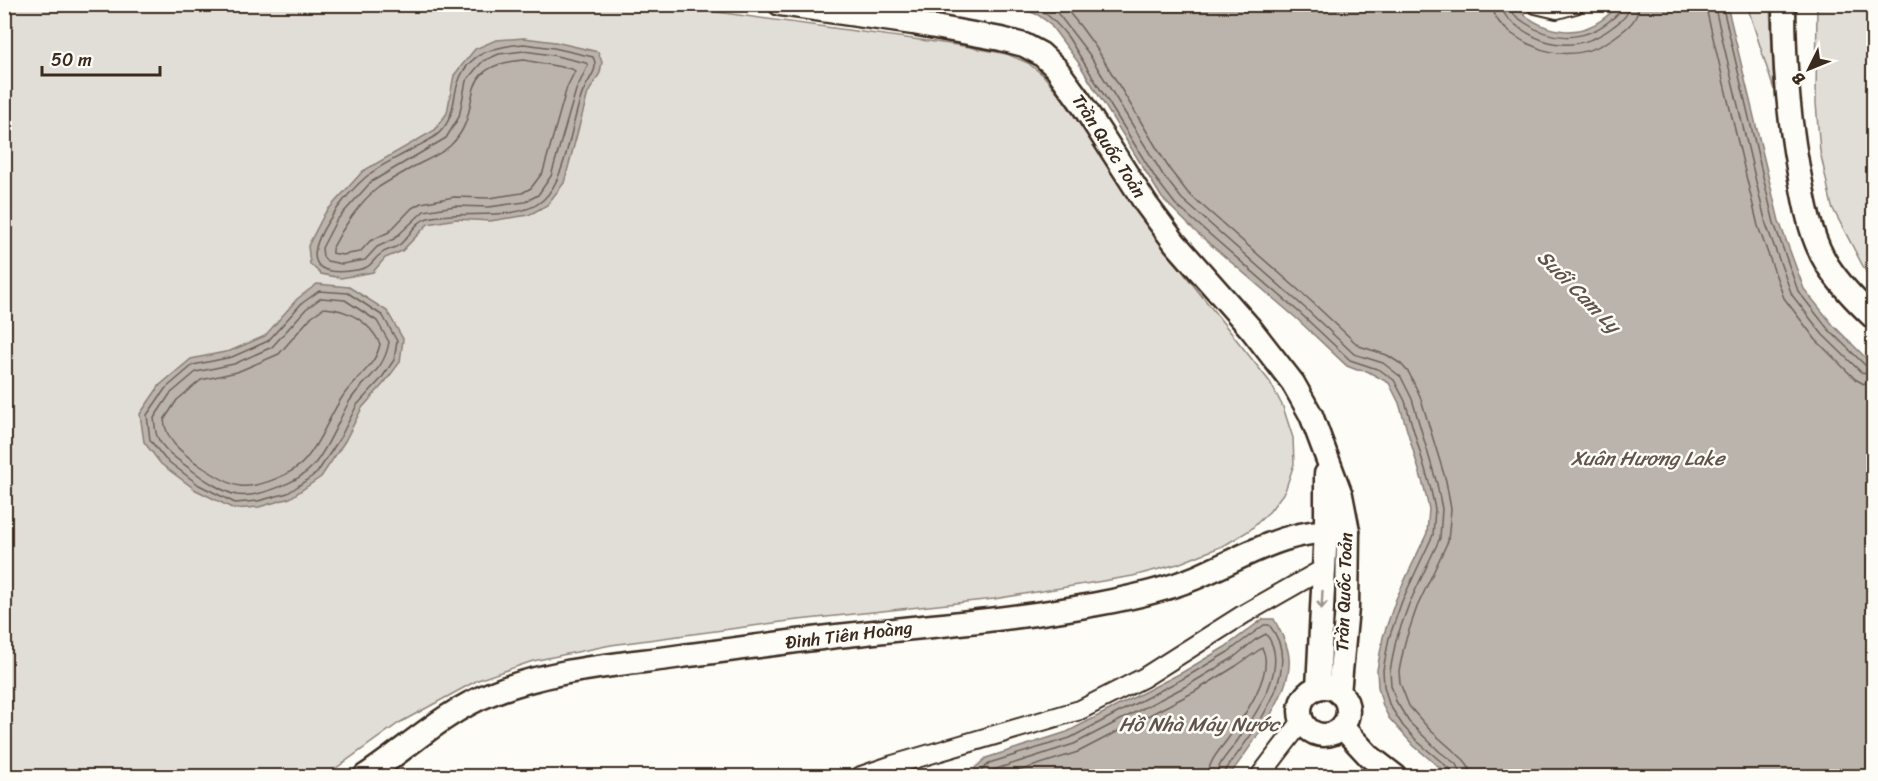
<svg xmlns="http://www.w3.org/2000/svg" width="1878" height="781" font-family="Sriracha,sans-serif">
  <rect width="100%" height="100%" fill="#fdfcf7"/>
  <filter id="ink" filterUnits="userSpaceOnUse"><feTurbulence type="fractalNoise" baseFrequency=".0167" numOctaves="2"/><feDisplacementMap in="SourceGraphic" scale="12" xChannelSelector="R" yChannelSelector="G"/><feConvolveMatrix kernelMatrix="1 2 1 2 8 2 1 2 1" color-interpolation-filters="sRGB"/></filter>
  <g filter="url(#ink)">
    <g fill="#e1ded7" stroke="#8e847a" stroke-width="1.5">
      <polygon points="659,4 964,46 1007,54 1028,63 1043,75 1063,99 1152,233 1270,382 1283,407 1293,438 1294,464 1285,491 1270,511 1250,530 1225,545 1178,564 1133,576 994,599 789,621 611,645 533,661 478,680 399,723 325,776 5,776 5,5"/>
      <polygon points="1747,5 1770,5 1774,90"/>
      <polygon points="1817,5 1873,5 1873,279 1865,270 1832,207 1820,151 1816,103"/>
    </g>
    <g fill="#bbb4ad" stroke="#887d74" stroke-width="1.5">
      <path d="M 1513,5 C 1546,37 1586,42 1618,5 L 1727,5 L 1779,221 L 1804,289 L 1833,325 L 1873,365 L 1873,776 L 1621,776 L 1594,774 L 1575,776 L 1450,776 L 1414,746 L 1389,718 L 1383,706 L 1378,687 L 1377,670 L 1383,637 L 1396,599 L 1427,533 L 1429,509 L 1424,487 L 1399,403 L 1389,383 L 1367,371 L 1357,370 L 1347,366 L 1296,318 L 1196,232 L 1162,198 L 1078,62 L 1049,23 L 1038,15 L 1026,10 L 992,5 Z"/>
      <polygon points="524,38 555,42 598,52 602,62 600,73 588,93 564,183 547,205 529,215 490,221 456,219 428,224 402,251 385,258 373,272 341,278 321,274 310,264 308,246 325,213 363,171 435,130 447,113 454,75 475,49 496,40"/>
      <polygon points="317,284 349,287 387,311 403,339 400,362 385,382 362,408 345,441 321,477 290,498 259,507 234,509 196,490 161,464 144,442 140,414 160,385 191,359 230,351 265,336 297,299"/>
      <path d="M 1263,619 L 1274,619 C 1280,631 1288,644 1289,658 C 1293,693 1248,749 1229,776 L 974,776 L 975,768 L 986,758 L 1067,732 L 1183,672 L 1225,647 Z"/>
    </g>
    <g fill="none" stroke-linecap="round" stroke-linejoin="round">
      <g stroke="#6e6157" stroke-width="1.5">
        <path d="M 1028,4 C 1046,11 1056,22 1068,37 L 1156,179 L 1176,205 L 1300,313 L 1350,360 L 1380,370 L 1394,380 L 1405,401 L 1430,486 L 1435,509 L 1433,535 L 1402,601 L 1389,638 L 1383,670 L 1384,686 L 1389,704 L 1403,726 L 1418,742 L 1451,770 L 1453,776"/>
        <polyline points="1047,4 1059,15 1089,54 1163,175 1182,199 1305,308 1354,354 1383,363 1401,377 1412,399 1437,484 1442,509 1440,538 1409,604 1396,640 1390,671 1391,685 1396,701 1409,722 1440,752 1456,764 1461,776"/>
        <polyline points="1062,4 1081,27 1097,49 1170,170 1188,193 1311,301 1359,346 1387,355 1401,364 1409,373 1420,396 1446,481 1451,509 1448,541 1417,607 1405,642 1399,671 1400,683 1409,706 1430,730 1464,760 1469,768 1470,776"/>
        <path d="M 1493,4 C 1493,19 1502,26 1512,34 C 1547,59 1584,61 1619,34 C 1630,26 1638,19 1639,4"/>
        <path d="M 1502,4 C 1502,15 1509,20 1517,26 C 1550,50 1582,51 1614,26 C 1622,20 1629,15 1630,4"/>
        <path d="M 1509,4 C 1510,13 1517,17 1524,22 C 1550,41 1582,42 1608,22 C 1614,17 1621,13 1622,4"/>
        <polyline points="1705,4 1758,226 1784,298 1816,340 1855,379 1864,384 1874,385"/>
        <polyline points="1714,4 1766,224 1792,295 1823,335 1862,373 1874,376"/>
        <polyline points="1722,4 1774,223 1798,291 1828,329 1867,367 1874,369"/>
        <path d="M 524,44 L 554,48 L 593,57 C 600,69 588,79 584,90 C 581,95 580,101 578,107 C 570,134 564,181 543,200 C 518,223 460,209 428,218 C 415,221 409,238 399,245 C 394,249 387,249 382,253 C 370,261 374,267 357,270 C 271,285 340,199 366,177 C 378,166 395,159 409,151 C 418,145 433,140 440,132 C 451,120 452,111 455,95 C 462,55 488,47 524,44 Z"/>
        <polygon points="524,51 552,55 586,63 588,65 576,90 551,176 538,195 525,202 489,207 455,206 424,211 394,239 377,247 365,260 342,264 327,261 323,257 322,248 336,221 371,182 446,138 459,117 466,81 475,70 483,61 499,54"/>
        <path d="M 524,60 L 572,69 L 575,71 L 567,87 L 543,172 L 531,188 L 522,193 L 489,198 L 454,197 L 421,203 L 412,208 L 389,232 L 370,241 L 360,252 L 342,255 L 332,253 L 332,249 C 342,229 360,201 379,187 C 390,180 403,173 415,166 C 426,160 442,154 451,145 C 488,108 449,66 524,60 Z"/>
        <polygon points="319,291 348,293 383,316 397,341 394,360 381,379 357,405 340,438 317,473 288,493 258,501 235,503 199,485 165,459 150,440 147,415 165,389 193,365 232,357 268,341 301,304"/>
        <path d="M 321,298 L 345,300 L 377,321 L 389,342 C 384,373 363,379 349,402 C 337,423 329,447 313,466 C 299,482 258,498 237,495 C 225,493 203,479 193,471 C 181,462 163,451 157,436 C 155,431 155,424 154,418 L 170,394 L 196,372 L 234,364 L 272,347 L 306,309 Z"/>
        <path d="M 324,308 C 348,309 370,322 380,344 C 376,366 355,378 343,396 C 329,416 322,440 306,459 C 294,474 259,488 240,486 C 229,485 208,471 199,465 C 182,452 167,443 164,420 L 177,400 L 201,380 L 237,372 L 279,354 L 312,316 Z"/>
        <path d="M 980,776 L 981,771 L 989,763 L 1070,738 L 1186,677 L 1228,652 L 1264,625 L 1269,625 C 1307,669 1251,734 1225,771 L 1224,776"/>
        <path d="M 987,776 L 993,770 L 1074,744 L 1190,684 L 1233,658 L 1255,640 L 1266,634 C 1292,666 1254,717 1235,744 C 1228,754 1217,764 1217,776"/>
        <path d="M 1003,776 L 1078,752 L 1194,692 L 1236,666 L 1262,648 C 1276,673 1242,719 1227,740 C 1219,751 1208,762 1208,776"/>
      </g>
      <defs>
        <g id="minor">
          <polyline points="1536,4 1557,9 1575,4"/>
          <polyline points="861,776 893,765 1080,710 1143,678 1244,614 1323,569"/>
          <polyline points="1260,776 1302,721"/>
        </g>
        <g id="major">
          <polyline points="780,4 913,23 1001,39 1024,45 1041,54 1056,68 1080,101 1146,204 1175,243 1251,329 1293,383 1311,415 1341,495 1348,531 1347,608 1339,693"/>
          <path d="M 1784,4 C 1784,66 1789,127 1802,188 C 1807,215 1813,242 1828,266 C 1841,286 1857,302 1874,318"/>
          <circle cx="1324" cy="711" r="24"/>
          <polyline points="1318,688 1326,530 1326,474"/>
          <polyline points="1342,727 1369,756 1395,776"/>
          <path d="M 365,776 C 406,749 444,712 490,694 C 550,669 618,665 682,656 C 740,649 798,640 856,634 C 936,625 1018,619 1097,604 C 1130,598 1166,590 1197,577 C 1250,554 1287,528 1348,531"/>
        </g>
      </defs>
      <use href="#minor" stroke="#3b2a1e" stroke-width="22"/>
      <use href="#major" stroke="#3b2a1e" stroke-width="27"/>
      <use href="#minor" stroke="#fdfcf7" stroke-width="18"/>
      <use href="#major" stroke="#fdfcf7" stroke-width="22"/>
    </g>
    <defs><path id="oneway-shaft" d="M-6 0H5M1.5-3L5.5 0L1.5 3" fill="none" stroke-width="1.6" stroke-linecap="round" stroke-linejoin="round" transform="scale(1.5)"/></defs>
    <use stroke="#9c938a" href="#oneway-shaft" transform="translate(1322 600) rotate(93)"/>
  </g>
  <g text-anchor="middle" stroke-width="5" stroke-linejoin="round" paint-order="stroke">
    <g font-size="18" fill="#3b2a1e" stroke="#fdfcf7">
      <text transform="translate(1109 146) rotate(57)" y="6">Trần Quốc Toản</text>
      <text transform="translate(1344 592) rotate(-88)" y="6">Trần Quốc Toản</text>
      <text transform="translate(849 635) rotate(-7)" y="6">Đinh Tiên Hoàng</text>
    </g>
    <g font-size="20" font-style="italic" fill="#615349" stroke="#fdfcf7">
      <text transform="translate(1579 291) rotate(45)" y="7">Suối Cam Ly</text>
      <text x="1648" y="465">Xuân Hương Lake</text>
      <text x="1199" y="731">Hồ Nhà Máy Nước</text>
    </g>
  </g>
  <rect width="1878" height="781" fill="none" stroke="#fdfcf7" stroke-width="24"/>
  <rect x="12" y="12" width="1854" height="757" fill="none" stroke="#3b2a1e" stroke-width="2" filter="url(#ink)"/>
  <g transform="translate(1809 69) rotate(227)" stroke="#fdfcf7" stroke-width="4.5" paint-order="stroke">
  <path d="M0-4.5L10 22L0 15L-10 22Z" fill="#3b2a1e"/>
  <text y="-9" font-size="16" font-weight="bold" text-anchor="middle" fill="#3b2a1e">B</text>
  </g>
  <path d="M42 66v9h118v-9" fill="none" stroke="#3b2a1e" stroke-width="3"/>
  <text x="51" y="66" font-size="18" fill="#3b2a1e" stroke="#fdfcf7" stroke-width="4.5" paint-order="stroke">50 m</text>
</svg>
